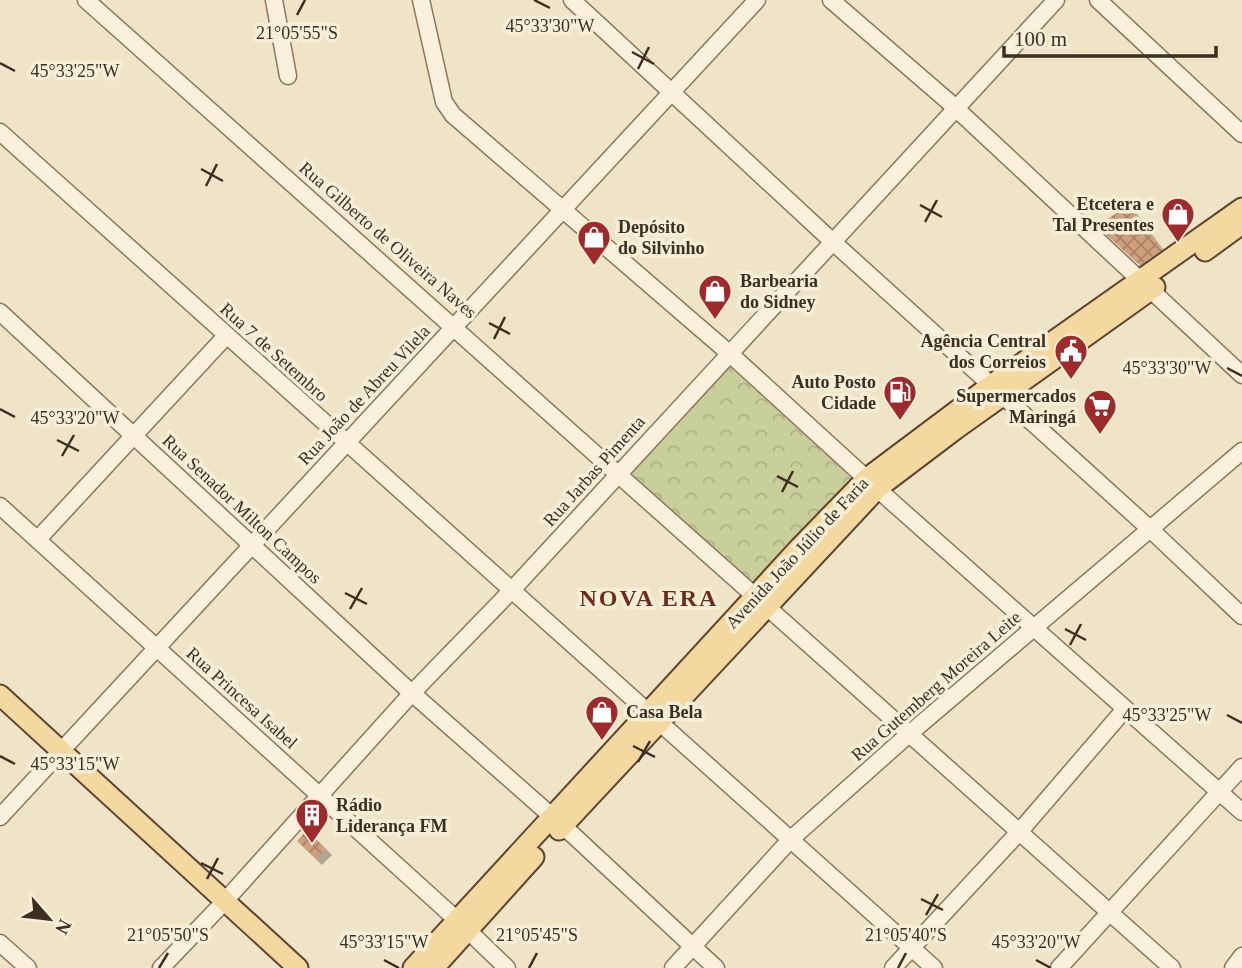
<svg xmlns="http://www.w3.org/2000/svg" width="1242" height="968" font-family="'Times New Roman',serif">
  <defs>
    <pattern id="forest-crowns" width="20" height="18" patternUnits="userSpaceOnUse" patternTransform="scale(1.75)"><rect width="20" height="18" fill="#c9cf9b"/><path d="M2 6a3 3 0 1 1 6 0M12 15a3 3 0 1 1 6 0" fill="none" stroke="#aeb285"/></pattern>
    <pattern id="building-cross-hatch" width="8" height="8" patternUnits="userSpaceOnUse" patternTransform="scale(1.75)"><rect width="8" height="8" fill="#cf9f7d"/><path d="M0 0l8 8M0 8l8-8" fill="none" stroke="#a98266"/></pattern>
    <filter id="shadow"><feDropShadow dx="6" dy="6" stdDeviation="0" flood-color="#0004"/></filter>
  </defs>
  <rect width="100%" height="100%" fill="#f0e4c8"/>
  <polygon fill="url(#forest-crowns)" points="729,361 861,480 755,590 625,469"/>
  <g fill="url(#building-cross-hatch)" filter="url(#shadow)">
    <polygon points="1129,205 1162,250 1140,265 1097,226"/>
    <polygon points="307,830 326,849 316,859 297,841"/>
  </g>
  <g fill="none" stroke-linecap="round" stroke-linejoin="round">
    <defs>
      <g id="minor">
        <path d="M 86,0 C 450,321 810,646 1172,968"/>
        <polyline points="274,0 288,76"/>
        <polyline points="421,0 444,102 453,115 729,353 892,502 1242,812"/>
        <polyline points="572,0 833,242 1150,529 1242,616"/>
        <polyline points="831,0 949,102 1242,375"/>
        <polyline points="1098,0 1242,134"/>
        <polyline points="0,132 934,968"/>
        <polyline points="0,312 404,686 573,835 716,968"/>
        <polyline points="0,506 457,920 507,968"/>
        <polyline points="38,539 226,336"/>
        <polyline points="0,817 757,0"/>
        <polyline points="0,943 28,968"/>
        <polyline points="161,968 224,902 412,693 511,591 1056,0"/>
        <polyline points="673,968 791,839 909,734 1242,451"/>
        <polyline points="893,968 1020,831 1125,709"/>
        <polyline points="1059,968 1242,767"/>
        <polyline points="1233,968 1242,956"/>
      </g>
      <g id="major">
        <polyline points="1205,251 1242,224"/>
        <polyline points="0,695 298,968"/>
        <polyline points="559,830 878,488 956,429 1155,287"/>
        <polyline points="413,968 800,547 867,478 991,385 1242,208"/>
        <polyline points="434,968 534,857"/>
      </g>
    </defs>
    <use href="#minor" stroke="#8d765c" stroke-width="19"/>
    <use href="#major" stroke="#5b4430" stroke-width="23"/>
    <use href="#minor" stroke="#faf1dc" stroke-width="16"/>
    <use href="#major" stroke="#f3d9a0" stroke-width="19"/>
  </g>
  <path fill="none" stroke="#3d2e20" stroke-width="2.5" d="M 534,0 L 550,8M 297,15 L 305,0M 632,52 L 654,64M 0,63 L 15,71M 638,69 L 649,47M 201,169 L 223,181M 206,186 L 217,164M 920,205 L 942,217M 925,222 L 937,200M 489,323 L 510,334M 494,339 L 505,317M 1227,368 L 1242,376M 0,409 L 15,417M 57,440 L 79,451M 62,456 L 74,435M 777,476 L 798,487M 782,492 L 793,471M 345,593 L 367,604M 350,609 L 362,588M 1065,629 L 1086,640M 1070,645 L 1081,624M 1227,715 L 1242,723M 633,746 L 655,757M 0,756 L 15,764M 638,762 L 650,741M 201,863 L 223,874M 207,879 L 218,858M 921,899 L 943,910M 926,915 L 938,894M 384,960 L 399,968M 1036,960 L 1051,968M 159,968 L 168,953M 529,968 L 537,953M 898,968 L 906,953"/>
  <defs>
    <symbol id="shop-pin" viewBox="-11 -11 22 30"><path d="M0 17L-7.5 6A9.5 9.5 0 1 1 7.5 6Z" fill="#9e2a2b" stroke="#f7eed8"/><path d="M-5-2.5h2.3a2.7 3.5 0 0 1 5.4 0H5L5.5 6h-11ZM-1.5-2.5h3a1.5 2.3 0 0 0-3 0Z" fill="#fff"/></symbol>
    <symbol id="civic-pin" viewBox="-11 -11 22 30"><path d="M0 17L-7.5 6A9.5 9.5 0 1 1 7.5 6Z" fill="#9e2a2b" stroke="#f7eed8"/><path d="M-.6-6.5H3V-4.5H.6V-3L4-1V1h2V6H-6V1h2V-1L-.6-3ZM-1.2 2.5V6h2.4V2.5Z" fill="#fff"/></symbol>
    <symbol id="fuel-pin" viewBox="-11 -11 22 30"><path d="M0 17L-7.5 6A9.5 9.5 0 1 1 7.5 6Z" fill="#9e2a2b" stroke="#f7eed8"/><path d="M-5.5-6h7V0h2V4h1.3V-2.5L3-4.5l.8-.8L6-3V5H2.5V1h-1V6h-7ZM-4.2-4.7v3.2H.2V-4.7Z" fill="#fff"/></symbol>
    <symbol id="supermarket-pin" viewBox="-11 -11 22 30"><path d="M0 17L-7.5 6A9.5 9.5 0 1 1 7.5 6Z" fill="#9e2a2b" stroke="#f7eed8"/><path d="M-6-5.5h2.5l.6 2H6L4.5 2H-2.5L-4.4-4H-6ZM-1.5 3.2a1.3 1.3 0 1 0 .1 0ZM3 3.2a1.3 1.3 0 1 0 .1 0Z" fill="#fff"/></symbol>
    <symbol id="building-pin" viewBox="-11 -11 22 30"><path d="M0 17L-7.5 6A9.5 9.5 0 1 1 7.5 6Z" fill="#9e2a2b" stroke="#f7eed8"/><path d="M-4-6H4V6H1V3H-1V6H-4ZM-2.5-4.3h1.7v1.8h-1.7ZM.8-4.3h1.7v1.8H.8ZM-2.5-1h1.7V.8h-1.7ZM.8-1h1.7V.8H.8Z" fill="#fff"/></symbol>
  </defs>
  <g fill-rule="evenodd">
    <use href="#shop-pin" x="1159" y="195" width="38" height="52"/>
    <use href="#shop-pin" x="575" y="218" width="38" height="52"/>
    <use href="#shop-pin" x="696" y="272" width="38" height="52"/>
    <use href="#civic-pin" x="1052" y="332" width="38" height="52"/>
    <use href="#fuel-pin" x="881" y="373" width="38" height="52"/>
    <use href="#supermarket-pin" x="1081" y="387" width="38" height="52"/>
    <use href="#shop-pin" x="583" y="693" width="38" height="52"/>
    <use href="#building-pin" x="293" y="796" width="38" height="52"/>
  </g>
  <g text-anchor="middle" stroke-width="7" stroke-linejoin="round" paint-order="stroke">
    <g font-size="18" font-weight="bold" fill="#3d2e20" stroke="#f7eed8" text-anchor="end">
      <text x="1154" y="210">Etcetera e<tspan x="1154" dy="21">Tal Presentes</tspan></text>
      <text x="618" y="233" text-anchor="start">Depósito<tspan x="618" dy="21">do Silvinho</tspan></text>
      <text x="740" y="287" text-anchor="start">Barbearia<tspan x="740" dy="21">do Sidney</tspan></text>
      <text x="1046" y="347">Agência Central<tspan x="1046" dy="21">dos Correios</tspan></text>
      <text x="876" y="388">Auto Posto<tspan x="876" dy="21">Cidade</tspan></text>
      <text x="1076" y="402">Supermercados<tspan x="1076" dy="21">Maringá</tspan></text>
      <text x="626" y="718" text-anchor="start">Casa Bela</text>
      <text x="336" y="811" text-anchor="start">Rádio<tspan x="336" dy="21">Liderança FM</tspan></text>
    </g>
    <g font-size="18" fill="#3d2e20" stroke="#f7eed8">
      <text transform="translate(388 240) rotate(41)" y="6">Rua Gilberto de Oliveira Naves</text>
      <text transform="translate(274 352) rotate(42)" y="6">Rua 7 de Setembro</text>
      <text transform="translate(364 395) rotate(-47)" y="6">Rua João de Abreu Vilela</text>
      <text transform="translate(594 471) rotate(-48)" y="6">Rua Jarbas Pimenta</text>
      <text transform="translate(242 509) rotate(43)" y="6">Rua Senador Milton Campos</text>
      <text transform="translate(797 553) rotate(-47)" y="6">Avenida João Júlio de Faria</text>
      <text transform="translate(936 686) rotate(-41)" y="6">Rua Gutemberg Moreira Leite</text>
      <text transform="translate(242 698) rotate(42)" y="6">Rua Princesa Isabel</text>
    </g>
    <g font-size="24" font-weight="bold" letter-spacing="2" fill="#6b2e1e" stroke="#f7eed8">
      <text x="649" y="606">NOVA ERA</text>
    </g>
  </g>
  <g font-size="18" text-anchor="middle" fill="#3d2e20" stroke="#f7eed8" stroke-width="7" stroke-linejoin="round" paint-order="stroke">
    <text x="550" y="32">45°33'30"W</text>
    <text x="297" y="39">21°05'55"S</text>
    <text x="75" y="77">45°33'25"W</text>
    <text x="1167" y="374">45°33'30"W</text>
    <text x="75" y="424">45°33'20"W</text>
    <text x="1167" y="721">45°33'25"W</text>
    <text x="75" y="770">45°33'15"W</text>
    <text x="168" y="941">21°05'50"S</text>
    <text x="537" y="941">21°05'45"S</text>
    <text x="906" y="941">21°05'40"S</text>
    <text x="384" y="948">45°33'15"W</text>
    <text x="1036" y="948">45°33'20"W</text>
  </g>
  <g transform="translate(49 919) rotate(118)" stroke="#f7eed8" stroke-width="5" paint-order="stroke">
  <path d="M0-5L12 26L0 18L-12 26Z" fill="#3d2e20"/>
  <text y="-10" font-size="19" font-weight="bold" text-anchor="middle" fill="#3d2e20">N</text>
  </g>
  <path d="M1004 46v10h212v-10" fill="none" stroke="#3d2e20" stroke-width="3.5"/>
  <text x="1014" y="46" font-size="21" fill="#3d2e20" stroke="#f7eed8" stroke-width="5" paint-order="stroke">100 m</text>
</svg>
